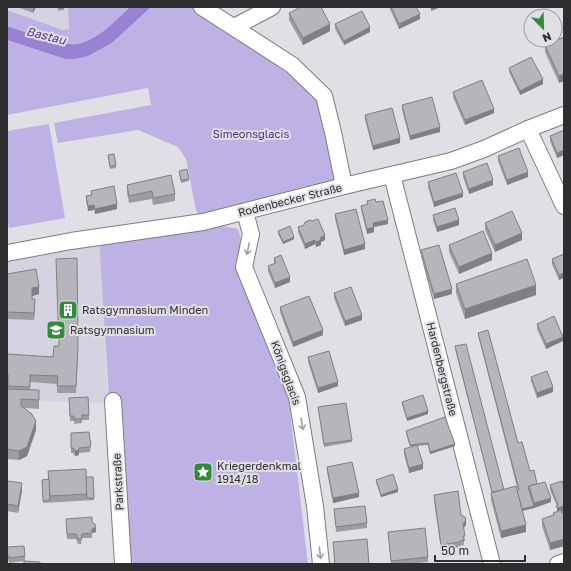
<svg xmlns="http://www.w3.org/2000/svg" width="571" height="571" font-family="'Golos Text',sans-serif">
  <rect width="100%" height="100%" fill="#e0dfe5"/>
  <g fill="#d6d3e1">
    <polygon points="7,7 68,7 69,29 63,30 7,10"/>
    <polygon points="99,240 108,403 7,400 7,260"/>
  </g>
  <g fill="#beb2e4">
    <path d="M 68,7 L 130,7 C 115,21 99,39 78,44 C 63,47 23,31 7,26 L 7,10 L 63,30 L 69,29 Z"/>
    <polygon points="151,7 203,7 318,97 336,183 204,222 238,229 289,402 308,564 117,564 108,383 99,240 202,221 196,210 186,159 178,147 138,130 58,143 54,123 151,105 148,88 7,115 7,40 65,59 113,42"/>
    <polygon points="49,124 65,218 9,228 7,217 7,131"/>
  </g>
  <path fill="#9783d1" d="M 130,7 L 151,7 L 113,42 L 88,56 L 75,59 L 65,59 L 7,40 L 7,26 C 23,31 63,47 78,44 C 99,39 115,21 130,7 Z"/>
  <g fill="none" stroke-linecap="round" stroke-linejoin="round">
    <defs>
      <g id="minor">
        <polyline points="202,7 292,65 324,96 333,132 344,186"/>
        <polyline points="234,27 272,7"/>
        <polyline points="528,129 564,206"/>
        <polyline points="392,175 492,564"/>
        <polyline points="245,212 251,234 244,267 297,397 315,506 321,564"/>
        <polyline points="7,253 71,241 203,222 344,186 451,161 484,149 528,129 564,115"/>
        <polyline points="113,401 123,564"/>
        <polyline points="558,564 564,562"/>
      </g>
    </defs>
    <use href="#minor" stroke="#7d7c82" stroke-width="18"/>
    <use href="#minor" stroke="#fff" stroke-width="16"/>
  </g>
  <g fill="#9d9ca1">
    <polygon points="17,7 36,7 33,13"/>
    <polygon points="58,7 64,7 64,10 58,11"/>
    <polygon points="389,7 416,7 420,19 399,29"/>
    <polygon points="289,13 330,31 303,45 289,20"/>
    <polygon points="335,24 370,32 344,45 335,29"/>
    <polygon points="564,37 564,81 559,83 545,52 545,45"/>
    <polygon points="509,68 543,84 520,95 509,72"/>
    <polygon points="453,92 494,113 465,125 453,97"/>
    <polygon points="402,105 440,132 410,140 402,110"/>
    <polygon points="365,115 400,143 373,150 365,120"/>
    <polygon points="564,130 564,155 557,158 550,141 550,136"/>
    <polygon points="108,155 116,165 116,168 110,169"/>
    <polygon points="498,156 528,177 507,185 498,161"/>
    <polygon points="179,171 189,179 189,181 181,183"/>
    <polygon points="463,172 493,185 469,194 463,177"/>
    <polygon points="428,182 463,197 434,207 428,187"/>
    <polygon points="127,185 175,194 175,201 153,205 152,199 129,203 127,193"/>
    <polygon points="91,191 117,209 95,214 94,210 88,211 86,201 86,196 91,195"/>
    <polygon points="367,201 376,202 388,224 374,227 374,232 367,234 361,210 361,206 367,204"/>
    <polygon points="335,214 365,249 344,255 335,219"/>
    <polygon points="433,215 459,225 437,232 433,220"/>
    <polygon points="485,223 522,240 495,252 485,230"/>
    <polygon points="298,227 325,240 321,242 321,245 316,247 315,244 305,249 298,232"/>
    <polygon points="278,231 294,239 283,244 278,234"/>
    <polygon points="449,245 492,260 459,274 449,252"/>
    <polygon points="421,250 452,294 434,299 421,255"/>
    <polygon points="564,254 559,280 552,264 552,259"/>
    <polygon points="274,258 290,282 275,288 268,271 268,266 274,264"/>
    <polygon points="7,274 39,294 32,296 32,299 35,306 34,320 7,319"/>
    <polygon points="456,284 536,295 465,319 456,293"/>
    <polygon points="334,293 362,320 345,326 334,298"/>
    <polygon points="280,307 323,335 293,347 280,312"/>
    <polygon points="537,324 563,341 546,349 537,329"/>
    <polygon points="478,333 518,443 530,471 537,484 551,502 534,508 534,506 534,508 522,511 526,532 501,538 491,500 491,493 492,493 455,349 455,346 504,490 518,491 478,335"/>
    <polygon points="7,354 53,357 78,354 76,393 57,393 57,384 30,382 30,390 39,400 39,409 24,408 36,430 27,456 19,460 7,459 7,389 8,389 8,381 7,381"/>
    <polygon points="308,357 338,386 318,393 308,362"/>
    <polygon points="531,377 553,392 537,398 531,381"/>
    <polygon points="402,402 428,414 407,421 402,404"/>
    <polygon points="69,403 89,415 89,420 82,420 82,423 74,424 74,421 70,421"/>
    <polygon points="318,407 352,440 352,442 324,447"/>
    <polygon points="406,431 455,446 430,454 428,445 417,446 423,469 409,473 404,454 404,449 412,447 410,447 406,433"/>
    <polygon points="71,433 90,440 91,446 90,452 79,453 79,455 75,456 73,453 71,453"/>
    <polygon points="327,467 359,497 333,503 327,472"/>
    <polygon points="48,471 86,477 93,477 94,500 43,503 42,480 48,479"/>
    <polygon points="376,480 398,492 381,497 376,482"/>
    <polygon points="7,481 22,490 18,513 7,511"/>
    <polygon points="550,485 564,487 564,511 562,512 562,513 564,512 564,546 550,550 542,526 542,519 553,515 553,513 557,512 557,506 550,490"/>
    <polygon points="434,495 461,515 466,525 463,528 465,541 464,541 464,545 460,546 460,547 441,550 434,500"/>
    <polygon points="334,509 367,523 367,528 336,532"/>
    <polygon points="66,524 96,532 92,533 92,538 82,538 81,544 78,544 76,539 67,539"/>
    <polygon points="388,532 428,557 428,562 408,564 391,564"/>
    <polygon points="7,547 25,556 25,561 9,563 9,561 7,561"/>
  </g>
  <g fill="#807f83">
    <polygon points="33,7 36,7 33,13"/>
    <polygon points="431,7 441,7 431,11"/>
    <polygon points="420,14 420,19 399,29 399,24"/>
    <polygon points="330,24 330,31 303,45 303,38"/>
    <polygon points="370,27 370,32 344,45 344,41"/>
    <polygon points="564,74 564,81 559,83 559,76"/>
    <polygon points="543,79 543,84 520,95 520,91"/>
    <polygon points="494,109 494,113 465,125 465,120"/>
    <polygon points="440,127 440,132 410,140 410,136"/>
    <polygon points="400,138 400,143 373,150 373,146"/>
    <polygon points="564,150 564,155 557,158 557,153"/>
    <polygon points="528,172 528,177 507,185 507,180"/>
    <polygon points="493,180 493,185 469,194 469,189"/>
    <polygon points="463,193 463,197 434,207 434,202"/>
    <polygon points="117,204 117,209 95,214 95,209"/>
    <polygon points="94,205 94,210 88,211 88,206"/>
    <polygon points="388,220 388,224 374,227 374,232 367,234 367,229 373,223"/>
    <polygon points="459,220 459,225 437,232 437,227"/>
    <polygon points="522,233 522,240 495,252 495,245"/>
    <polygon points="325,235 325,240 321,242 321,245 316,247 316,242 320,238"/>
    <polygon points="294,237 294,239 283,244 283,242"/>
    <polygon points="315,240 315,244 305,249 305,244"/>
    <polygon points="365,244 365,249 344,255 344,250"/>
    <polygon points="492,253 492,260 459,274 459,267"/>
    <polygon points="564,273 564,278 559,280 559,275"/>
    <polygon points="290,277 290,282 275,288 275,283"/>
    <polygon points="536,285 536,295 465,319 465,309"/>
    <polygon points="39,287 39,294 32,296 32,306 32,288"/>
    <polygon points="452,289 452,294 434,299 434,294"/>
    <polygon points="35,299 35,306 34,320 34,313"/>
    <polygon points="362,315 362,320 345,326 345,321"/>
    <polygon points="323,330 323,335 293,347 293,342"/>
    <polygon points="563,337 563,341 546,349 546,344"/>
    <polygon points="338,382 338,386 318,393 318,388"/>
    <polygon points="553,387 553,392 537,398 537,393"/>
    <polygon points="428,411 428,414 407,421 407,418"/>
    <polygon points="36,421 36,430 27,456 19,460 19,451"/>
    <polygon points="455,444 455,446 430,454 430,452"/>
    <polygon points="79,450 79,455 75,456 75,451"/>
    <polygon points="423,464 423,469 409,473 409,468"/>
    <polygon points="22,483 22,490 18,513 18,506"/>
    <polygon points="398,489 398,492 381,497 381,495"/>
    <polygon points="359,493 359,497 333,503 333,498"/>
    <polygon points="551,498 551,502 534,508 534,503"/>
    <polygon points="534,506 534,508 521,511 521,509"/>
    <polygon points="564,506 564,511 557,513 557,508"/>
    <polygon points="466,520 466,525 463,529 463,524"/>
    <polygon points="526,525 526,532 501,538 501,531"/>
    <polygon points="96,527 96,532 92,533 92,529"/>
    <polygon points="564,539 564,546 550,550 550,543"/>
  </g>
  <g fill="#b7b5bb" stroke="#807f83">
    <rect x="58" y="7" width="6" height="1"/>
    <polygon points="301,7 321,7 330,24 303,38 289,13"/>
    <polygon points="391,7 416,7 420,14 399,24"/>
    <polygon points="362,11 370,27 344,41 335,24"/>
    <polygon points="564,37 564,74 559,76 545,45"/>
    <polygon points="531,57 543,79 520,91 509,68"/>
    <polygon points="482,80 494,109 465,120 453,92"/>
    <polygon points="432,97 440,127 410,136 402,105"/>
    <polygon points="392,108 400,138 373,146 365,115"/>
    <polygon points="564,130 564,150 557,153 550,136"/>
    <polygon points="519,148 528,172 507,180 498,156"/>
    <polygon points="114,154 116,165 110,167 108,155"/>
    <polygon points="487,163 493,180 469,189 463,172"/>
    <polygon points="187,169 189,179 181,180 179,171"/>
    <polygon points="456,173 463,193 434,202 428,182"/>
    <polygon points="171,175 175,194 153,198 152,191 129,196 127,185"/>
    <polygon points="114,186 117,204 95,209 94,205 88,206 86,196 92,195 91,191"/>
    <polygon points="375,199 376,202 383,201 388,220 373,223 374,227 367,229 361,206 368,204 367,201"/>
    <polygon points="455,208 459,220 437,227 433,215"/>
    <polygon points="356,209 365,244 344,250 335,214"/>
    <polygon points="512,211 522,233 495,245 485,223"/>
    <polygon points="318,219 325,235 320,238 321,240 316,242 315,240 305,244 298,227 304,225 305,222 310,220 312,221"/>
    <polygon points="290,226 294,237 283,242 278,231"/>
    <polygon points="483,231 492,253 459,267 449,245"/>
    <polygon points="439,245 452,289 434,294 421,250"/>
    <polygon points="564,254 564,273 559,275 552,259"/>
    <polygon points="281,255 290,277 275,283 268,266 276,263 274,258"/>
    <polygon points="77,258 78,347 76,386 57,386 58,376 30,375 30,387 8,386 8,374 7,374 7,354 53,357 54,346 59,346 56,259"/>
    <polygon points="527,259 536,285 465,309 456,284"/>
    <polygon points="36,269 39,287 32,288 32,299 35,299 34,313 7,312 7,274"/>
    <polygon points="351,287 362,315 345,321 334,293"/>
    <polygon points="309,296 323,330 293,342 280,307"/>
    <polygon points="554,316 563,337 546,344 537,324"/>
    <polygon points="488,330 518,443 522,442 530,471 534,470 537,484 529,486 528,487 534,506 522,509 517,491 519,490 478,333"/>
    <polygon points="466,344 504,490 492,492 455,346"/>
    <polygon points="329,351 338,382 318,388 308,357"/>
    <polygon points="547,371 553,387 537,393 531,377"/>
    <polygon points="7,389 39,390 39,400 21,399 21,406 31,413 36,421 27,447 19,451 7,449"/>
    <polygon points="423,395 428,411 407,418 402,402"/>
    <polygon points="88,397 89,415 82,415 82,419 74,419 74,416 70,416 69,398"/>
    <polygon points="346,403 352,440 324,444 318,407"/>
    <polygon points="445,417 455,444 430,452 428,443 410,445 406,431"/>
    <polygon points="89,432 90,440 91,441 90,447 79,448 79,450 75,451 73,448 71,448 71,433"/>
    <polygon points="417,445 423,464 409,468 404,449"/>
    <polygon points="352,462 359,493 333,498 327,467"/>
    <polygon points="86,469 87,494 50,496 48,471"/>
    <polygon points="393,474 398,489 381,495 376,480"/>
    <polygon points="86,477 93,477 94,498 87,498"/>
    <polygon points="49,479 50,500 43,501 42,480"/>
    <polygon points="7,481 22,483 18,506 7,504"/>
    <polygon points="562,481 564,487 564,506 557,508 556,506 558,505 550,485"/>
    <polygon points="545,482 551,498 534,503 529,486"/>
    <polygon points="516,486 526,525 501,531 491,493"/>
    <polygon points="458,491 461,515 465,517 466,520 463,524 465,536 463,536 464,540 460,541 460,542 441,545 434,495"/>
    <polygon points="365,506 367,523 336,527 334,509"/>
    <polygon points="561,510 562,513 564,512 564,539 550,543 542,519 554,515 553,513"/>
    <polygon points="92,517 92,522 95,524 96,527 92,529 92,533 82,534 81,539 78,539 76,534 67,534 66,519"/>
    <polygon points="425,528 428,557 391,561 388,532"/>
    <polygon points="367,539 369,564 335,564 333,542"/>
    <polygon points="24,546 25,556 9,558 9,556 7,556 7,547"/>
    <polygon points="24,561 40,562 40,564 24,564"/>
  </g>
  <defs><path id="oneway-shaft" d="M-6 0H5M1.5-3L5.5 0L1.5 3" fill="none" stroke-width="1.6" stroke-linecap="round" stroke-linejoin="round"/></defs>
  <g stroke="#a1a0a1">
    <use href="#oneway-shaft" transform="translate(248 249) rotate(102)"/>
    <use href="#oneway-shaft" transform="translate(302 424) rotate(81)"/>
    <use href="#oneway-shaft" transform="translate(320 553) rotate(84)"/>
  </g>
  <defs>
    <symbol id="building-square" viewBox="-11 -11 22 22"><rect x="-9" y="-9" width="18" height="18" rx="4" fill="#318b3b" stroke="#e0dfe5"/><path d="M-4-6H4V6H1V3H-1V6H-4ZM-2.5-4.3h1.7v1.8h-1.7ZM.8-4.3h1.7v1.8H.8ZM-2.5-1h1.7V.8h-1.7ZM.8-1h1.7V.8H.8Z" fill="#fff"/></symbol>
    <symbol id="school-square" viewBox="-11 -11 22 22"><rect x="-9" y="-9" width="18" height="18" rx="4" fill="#318b3b" stroke="#e0dfe5"/><path d="M0-5L7-2L0 1L-7-2ZM-4 1L0 2.5L4 1V4Q0 6-4 4Z" fill="#fff"/></symbol>
    <symbol id="sight-square" viewBox="-11 -11 22 22"><rect x="-9" y="-9" width="18" height="18" rx="4" fill="#318b3b" stroke="#e0dfe5"/><path d="M0-6L1.8-2.2L6-1.7L2.9 1.2L3.7 5.4L0 3.3L-3.7 5.4L-2.9 1.2L-6-1.7L-1.8-2.2Z" fill="#fff"/></symbol>
  </defs>
  <g fill-rule="evenodd">
    <use href="#building-square" x="57" y="299" width="22" height="22"/>
    <use href="#school-square" x="45" y="319" width="22" height="22"/>
    <use href="#sight-square" x="192" y="461" width="22" height="22"/>
  </g>
  <g text-anchor="middle" stroke-width="4" stroke-linejoin="round" paint-order="stroke">
    <g font-size="11" fill="#502f8b" stroke="#e0dfe5">
      <text x="251" y="138">Simeonsglacis</text>
    </g>
    <g font-size="11" fill="#2e2d2f" stroke="#e0dfe5">
      <text transform="translate(290 200) rotate(-14)" y="4">Rodenbecker Straße</text>
      <text transform="translate(442 369) rotate(76)" y="4">Hardenbergstraße</text>
      <text transform="translate(286 373) rotate(70)" y="4">Königsglacis</text>
      <text transform="translate(118 482) rotate(-93)" y="4">Parkstraße</text>
    </g>
    <g font-size="11" fill="#2e2d2f" stroke="#e0dfe5" text-anchor="start">
      <text x="82" y="314">Ratsgymnasium Minden</text>
      <text x="70" y="334">Ratsgymnasium</text>
      <text x="217" y="470">Kriegerdenkmal<tspan x="217" dy="13">1914/18</tspan></text>
    </g>
    <g font-size="12" font-style="italic" fill="#553592" stroke="#e0dfe5">
      <text transform="translate(46 36) rotate(14)" y="4">Bastau</text>
    </g>
  </g>
  <rect width="571" height="571" fill="none" stroke="#2e2d2f" stroke-width="16"/>
  <g transform="translate(543 28) rotate(157)"><circle r="19" fill="#e0dfe5" stroke="#99989c"/>
  <path d="M0-3L7 15L0 10L-7 15Z" fill="#318b3b"/>
  <text y="-6" font-size="11" font-weight="bold" text-anchor="middle" fill="#2e2d2f">N</text>
  </g>
  <path d="M435 555v6h90v-6" fill="none" stroke="#2e2d2f" stroke-width="2"/>
  <text x="441" y="555" font-size="12" fill="#2e2d2f" stroke="#e0dfe5" stroke-width="3" paint-order="stroke">50 m</text>
</svg>
